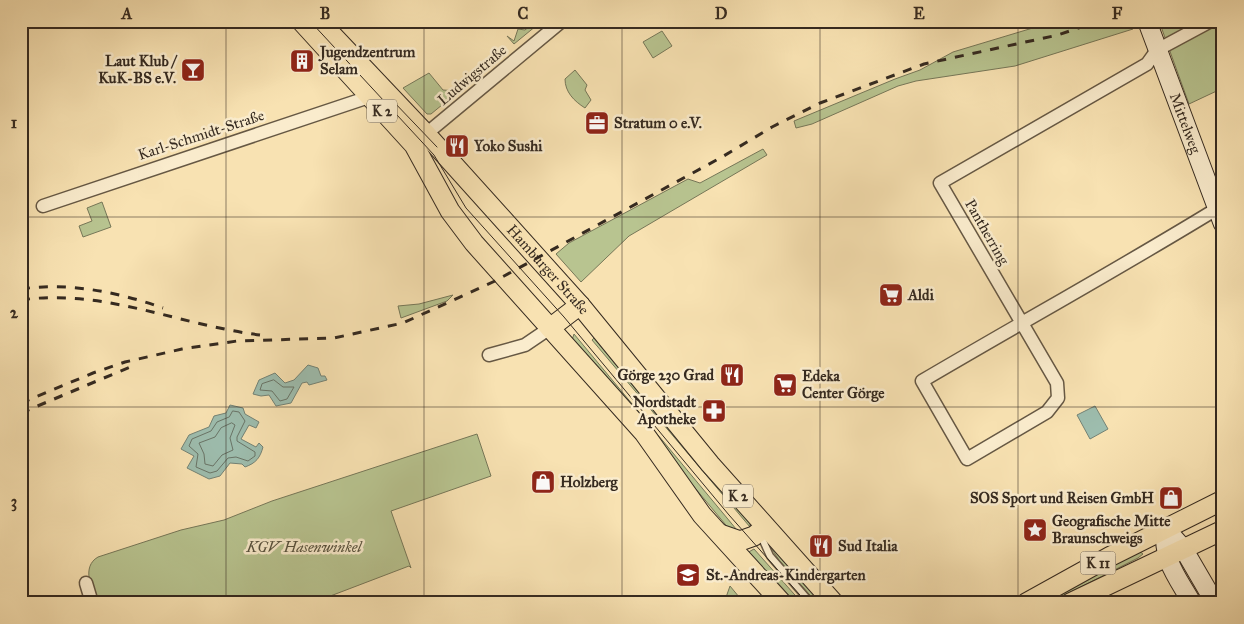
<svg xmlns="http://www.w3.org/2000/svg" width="1244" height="624" font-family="'IM FELL Great Primer',serif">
  <rect width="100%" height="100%" fill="#f8e2b2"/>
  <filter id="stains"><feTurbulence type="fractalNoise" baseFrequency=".004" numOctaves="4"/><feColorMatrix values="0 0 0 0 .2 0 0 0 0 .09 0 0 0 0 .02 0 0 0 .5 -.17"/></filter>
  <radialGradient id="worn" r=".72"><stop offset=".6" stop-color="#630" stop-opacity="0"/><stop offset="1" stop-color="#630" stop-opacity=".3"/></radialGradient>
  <g fill="#b8c490" stroke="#767758">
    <polygon points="536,21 542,21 514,44 507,36 514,41 518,29 525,30"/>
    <polygon points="1056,21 1131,21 1133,29 1015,66 916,81 898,86 812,124 796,128 794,121 895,79 920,70 953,52"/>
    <polygon points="1159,21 1223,21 1223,88 1189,104"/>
    <polygon points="662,31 672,46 653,58 643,42"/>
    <path d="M 575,70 L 587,85 L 585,90 L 591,100 L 585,108 C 574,101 565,92 565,79 Z"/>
    <polygon points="429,73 443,90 459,91 431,114 427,114 403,88"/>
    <polygon points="763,149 767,155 629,236 581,282 556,254 569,243 688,179 700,183"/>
    <polygon points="102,202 111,227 83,237 79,226 92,221 87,208"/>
    <polygon points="453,295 447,301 401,318 398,306 419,304"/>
    <polygon points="574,334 727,518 741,535 730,530 572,340"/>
    <polygon points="594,338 706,471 750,519 750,527 592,340"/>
    <path d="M 477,434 L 491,476 L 391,511 L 411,568 L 409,566 L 312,603 L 96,603 C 92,588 81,567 98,557 L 181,530 L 224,520 L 272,501 Z"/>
    <polygon points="765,539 825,603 817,603 779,560"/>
    <polygon points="754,549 802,603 796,603 767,571 761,570 745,554"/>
    <polygon points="1139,551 1143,554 1138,558 1049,603 1041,603"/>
    <polygon points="730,586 744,603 724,603"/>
  </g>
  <g fill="#9dbdae" stroke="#738275">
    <polygon points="308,365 318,368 321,376 325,376 327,380 309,385 307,382 302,383 291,403 276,406 269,395 261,396 253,394 259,380 275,373 285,383 294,380"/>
    <path d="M 230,405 L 243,408 L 245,414 L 259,422 L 256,428 L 249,425 L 241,439 L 256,447 L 259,443 L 263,447 C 260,458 256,463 245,467 L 242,464 L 230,463 L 220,476 L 209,479 L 187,468 L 194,456 L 181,449 L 189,435 L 209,427 L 214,416 L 226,413 Z"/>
    <polygon points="1095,406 1108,429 1090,439 1077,415"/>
  </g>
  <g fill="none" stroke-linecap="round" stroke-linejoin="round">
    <g stroke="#697467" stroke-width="1">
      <polygon points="274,380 283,387 294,387 287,399 280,401 272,391 260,390 262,384"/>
      <polygon points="233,411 239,412 245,421 237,437 237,441 255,452 255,456 248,461 236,457 228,458 217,471 210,473 196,467 198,454 189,446 192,439 211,431 217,422 229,417"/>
      <polygon points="232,423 235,425 230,438 233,450 222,455 213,466 205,464 204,454 199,443 215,437 221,428"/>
    </g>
    <defs>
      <polyline id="lane" points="760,534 770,556 811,603"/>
      <g id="street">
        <path d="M 1211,21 L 1157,50 L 1147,64 L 940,183 L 1057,383 L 1058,398 L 1047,412 L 967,459 L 922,381 C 1022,322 1124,266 1223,205"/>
        <polyline points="426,134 562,21"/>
        <polyline points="43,206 369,97"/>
        <polyline points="489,355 525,345 550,328"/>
        <polyline points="86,583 92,603"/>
      </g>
      <g id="secondary">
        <path id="s1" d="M 1147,21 L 1223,224"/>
        <polyline points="1165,528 1183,548 1215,603"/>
        <path d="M 1165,528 C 1163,562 1176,575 1192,603"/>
      </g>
      <g id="primary">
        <polyline points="301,21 414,145 450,211 474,243 644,433 702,515 782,603"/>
        <path id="s2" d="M 319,21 L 426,134 L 580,305 L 710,464 L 834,603"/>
        <polyline points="550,328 580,305"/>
        <polyline points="720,534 740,541 754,536 765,527"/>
        <polyline points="1026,603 1109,557 1223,500"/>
        <polyline points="1070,603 1223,530"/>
      </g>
    </defs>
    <use href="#lane" stroke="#665844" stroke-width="9"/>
    <use href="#street" stroke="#665844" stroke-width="15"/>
    <use href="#secondary" stroke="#352a20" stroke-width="20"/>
    <use href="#primary" stroke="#352a20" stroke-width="21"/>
    <use href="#lane" stroke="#faeccd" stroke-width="6"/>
    <use href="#street" stroke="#faeccd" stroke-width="12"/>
    <use href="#secondary" stroke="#faeccd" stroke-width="18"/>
    <use href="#primary" stroke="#f8e2b2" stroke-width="19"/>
    <g stroke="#352a20" stroke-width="1">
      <polyline points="310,21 434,155 466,208 564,317 729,515 807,603"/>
      <polyline points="392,100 437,147"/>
    </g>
    <g stroke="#352a20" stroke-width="3" stroke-dasharray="9 9" stroke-linecap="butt">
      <path d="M 21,289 C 68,282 118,292 163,308"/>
      <path d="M 21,300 C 103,288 179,325 260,335"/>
      <polyline points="21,403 93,373 125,362 182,349 237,341 334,338 403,323 495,281 722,157 772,127 820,103 924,64 1058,35 1099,21"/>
      <polyline points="21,413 130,367"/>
    </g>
  </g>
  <path fill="none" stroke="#352a20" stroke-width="1" stroke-opacity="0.55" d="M 226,21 L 226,603M 424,21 L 424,603M 622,21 L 622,603M 820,21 L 820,603M 1018,21 L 1018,603M 21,217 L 1223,217M 21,407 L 1223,407"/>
  <defs>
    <symbol id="building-square" viewBox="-11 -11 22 22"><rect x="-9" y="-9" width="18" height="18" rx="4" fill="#8f2418" stroke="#faeccd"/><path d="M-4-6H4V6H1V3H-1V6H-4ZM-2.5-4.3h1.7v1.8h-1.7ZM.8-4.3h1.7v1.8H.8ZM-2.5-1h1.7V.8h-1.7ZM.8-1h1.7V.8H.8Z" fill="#fff"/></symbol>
    <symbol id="bar-square" viewBox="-11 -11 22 22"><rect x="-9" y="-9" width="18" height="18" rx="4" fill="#8f2418" stroke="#faeccd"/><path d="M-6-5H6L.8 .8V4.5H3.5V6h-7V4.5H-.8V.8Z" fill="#fff"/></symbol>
    <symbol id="office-square" viewBox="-11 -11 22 22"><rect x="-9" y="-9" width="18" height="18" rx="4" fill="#8f2418" stroke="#faeccd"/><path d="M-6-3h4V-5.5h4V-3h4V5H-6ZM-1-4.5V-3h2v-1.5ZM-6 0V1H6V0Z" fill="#fff"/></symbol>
    <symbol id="restaurant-square" viewBox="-11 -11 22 22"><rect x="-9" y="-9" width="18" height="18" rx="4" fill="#8f2418" stroke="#faeccd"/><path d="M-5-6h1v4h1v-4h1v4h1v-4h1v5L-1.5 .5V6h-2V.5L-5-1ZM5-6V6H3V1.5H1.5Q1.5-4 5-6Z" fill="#fff"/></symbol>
    <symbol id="supermarket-square" viewBox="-11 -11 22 22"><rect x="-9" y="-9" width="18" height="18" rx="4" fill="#8f2418" stroke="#faeccd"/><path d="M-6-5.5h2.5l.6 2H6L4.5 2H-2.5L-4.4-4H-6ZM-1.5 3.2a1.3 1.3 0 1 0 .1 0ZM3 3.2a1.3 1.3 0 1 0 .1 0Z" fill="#fff"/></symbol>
    <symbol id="pharmacy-square" viewBox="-11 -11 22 22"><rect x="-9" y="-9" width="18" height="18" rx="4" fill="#8f2418" stroke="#faeccd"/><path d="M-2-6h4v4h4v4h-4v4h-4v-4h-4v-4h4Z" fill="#fff"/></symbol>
    <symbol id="shop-square" viewBox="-11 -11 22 22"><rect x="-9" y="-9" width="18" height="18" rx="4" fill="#8f2418" stroke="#faeccd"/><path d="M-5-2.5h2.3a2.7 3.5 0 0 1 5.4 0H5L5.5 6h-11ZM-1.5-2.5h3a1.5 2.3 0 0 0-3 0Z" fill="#fff"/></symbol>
    <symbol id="sight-square" viewBox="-11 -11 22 22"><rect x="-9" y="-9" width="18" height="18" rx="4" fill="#8f2418" stroke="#faeccd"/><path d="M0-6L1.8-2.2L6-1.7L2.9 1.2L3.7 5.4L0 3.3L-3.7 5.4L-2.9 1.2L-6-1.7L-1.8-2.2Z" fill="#fff"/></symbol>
    <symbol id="school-square" viewBox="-11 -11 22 22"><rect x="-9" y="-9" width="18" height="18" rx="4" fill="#8f2418" stroke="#faeccd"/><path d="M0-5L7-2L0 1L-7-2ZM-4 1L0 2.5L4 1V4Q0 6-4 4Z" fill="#fff"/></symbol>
  </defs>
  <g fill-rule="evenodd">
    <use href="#building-square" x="288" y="47" width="28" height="28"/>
    <use href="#bar-square" x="179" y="56" width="28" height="28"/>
    <use href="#office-square" x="583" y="109" width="28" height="28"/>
    <use href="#restaurant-square" x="443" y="132" width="28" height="28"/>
    <use href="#supermarket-square" x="877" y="281" width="28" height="28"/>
    <use href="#restaurant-square" x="718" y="361" width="28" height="28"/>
    <use href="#supermarket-square" x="771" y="371" width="28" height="28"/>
    <use href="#pharmacy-square" x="700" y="397" width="28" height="28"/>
    <use href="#shop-square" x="529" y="468" width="28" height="28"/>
    <use href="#shop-square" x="1157" y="484" width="28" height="28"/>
    <use href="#sight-square" x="1021" y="516" width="28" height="28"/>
    <use href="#restaurant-square" x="807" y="532" width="28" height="28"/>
    <use href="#school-square" x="674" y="561" width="28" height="28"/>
  </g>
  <g text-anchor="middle" stroke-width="5" stroke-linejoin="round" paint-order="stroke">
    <g fill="#faeccd" stroke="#706454" stroke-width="1">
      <rect x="367" y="99.5" width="30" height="23" rx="4"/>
      <rect x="723" y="484.5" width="30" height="23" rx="4"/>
      <rect x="1080.5" y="551.5" width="35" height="23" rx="4"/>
    </g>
    <g font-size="14" font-weight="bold" fill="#352a20">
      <text x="382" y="116">K 2</text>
      <text x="738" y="501">K 2</text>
      <text x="1098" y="568">K 11</text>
    </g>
    <g font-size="15" font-weight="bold" fill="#352a20" stroke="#faeccd" text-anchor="start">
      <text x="320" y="57">Jugendzentrum<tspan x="320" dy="17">Selam</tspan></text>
      <text x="176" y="66" text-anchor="end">Laut Klub /<tspan x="176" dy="17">KuK-BS e.V.</tspan></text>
      <text x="614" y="128">Stratum 0 e.V.</text>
      <text x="474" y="151">Yoko Sushi</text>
      <text x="908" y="300">Aldi</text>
      <text x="714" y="380" text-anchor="end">Görge 230 Grad</text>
      <text x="802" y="381">Edeka<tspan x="802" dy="17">Center Görge</tspan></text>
      <text x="696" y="407" text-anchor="end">Nordstadt<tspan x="696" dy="17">Apotheke</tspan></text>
      <text x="560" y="487">Holzberg</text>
      <text x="1154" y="503" text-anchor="end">SOS Sport und Reisen GmbH</text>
      <text x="1052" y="526">Geografische Mitte<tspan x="1052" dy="17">Braunschweigs</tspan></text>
      <text x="838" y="551">Sud Italia</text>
      <text x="706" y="580">St.-Andreas-Kindergarten</text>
    </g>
    <g font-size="15" fill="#352a20" stroke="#faeccd">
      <text transform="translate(472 75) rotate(-40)" y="5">Ludwigstraße</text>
      <text dy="5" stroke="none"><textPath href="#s1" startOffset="109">Mittelweg</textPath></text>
      <text transform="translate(201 135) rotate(-18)" y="5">Karl-Schmidt-Straße</text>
      <text transform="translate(987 232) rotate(60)" y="5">Pantherring</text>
      <text dy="5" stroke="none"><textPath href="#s2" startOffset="338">Hamburger Straße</textPath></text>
    </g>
    <g font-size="15" font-style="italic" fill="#56503c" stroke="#faeccd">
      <text x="304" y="552">KGV Hasenwinkel</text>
    </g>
  </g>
  <rect width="1244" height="624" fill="none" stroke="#f8e2b2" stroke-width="55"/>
  <rect x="28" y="28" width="1188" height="568" fill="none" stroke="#352a20" stroke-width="2"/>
  <g font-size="16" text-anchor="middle" font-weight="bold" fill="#352a20">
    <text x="127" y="19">A</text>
    <text x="325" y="19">B</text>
    <text x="523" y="19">C</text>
    <text x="721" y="19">D</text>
    <text x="919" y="19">E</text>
    <text x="1117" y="19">F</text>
    <text x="14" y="128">1</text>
    <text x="14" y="318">2</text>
    <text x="14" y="507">3</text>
  </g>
  <rect width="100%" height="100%" filter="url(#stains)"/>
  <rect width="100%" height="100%" fill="url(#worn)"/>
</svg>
